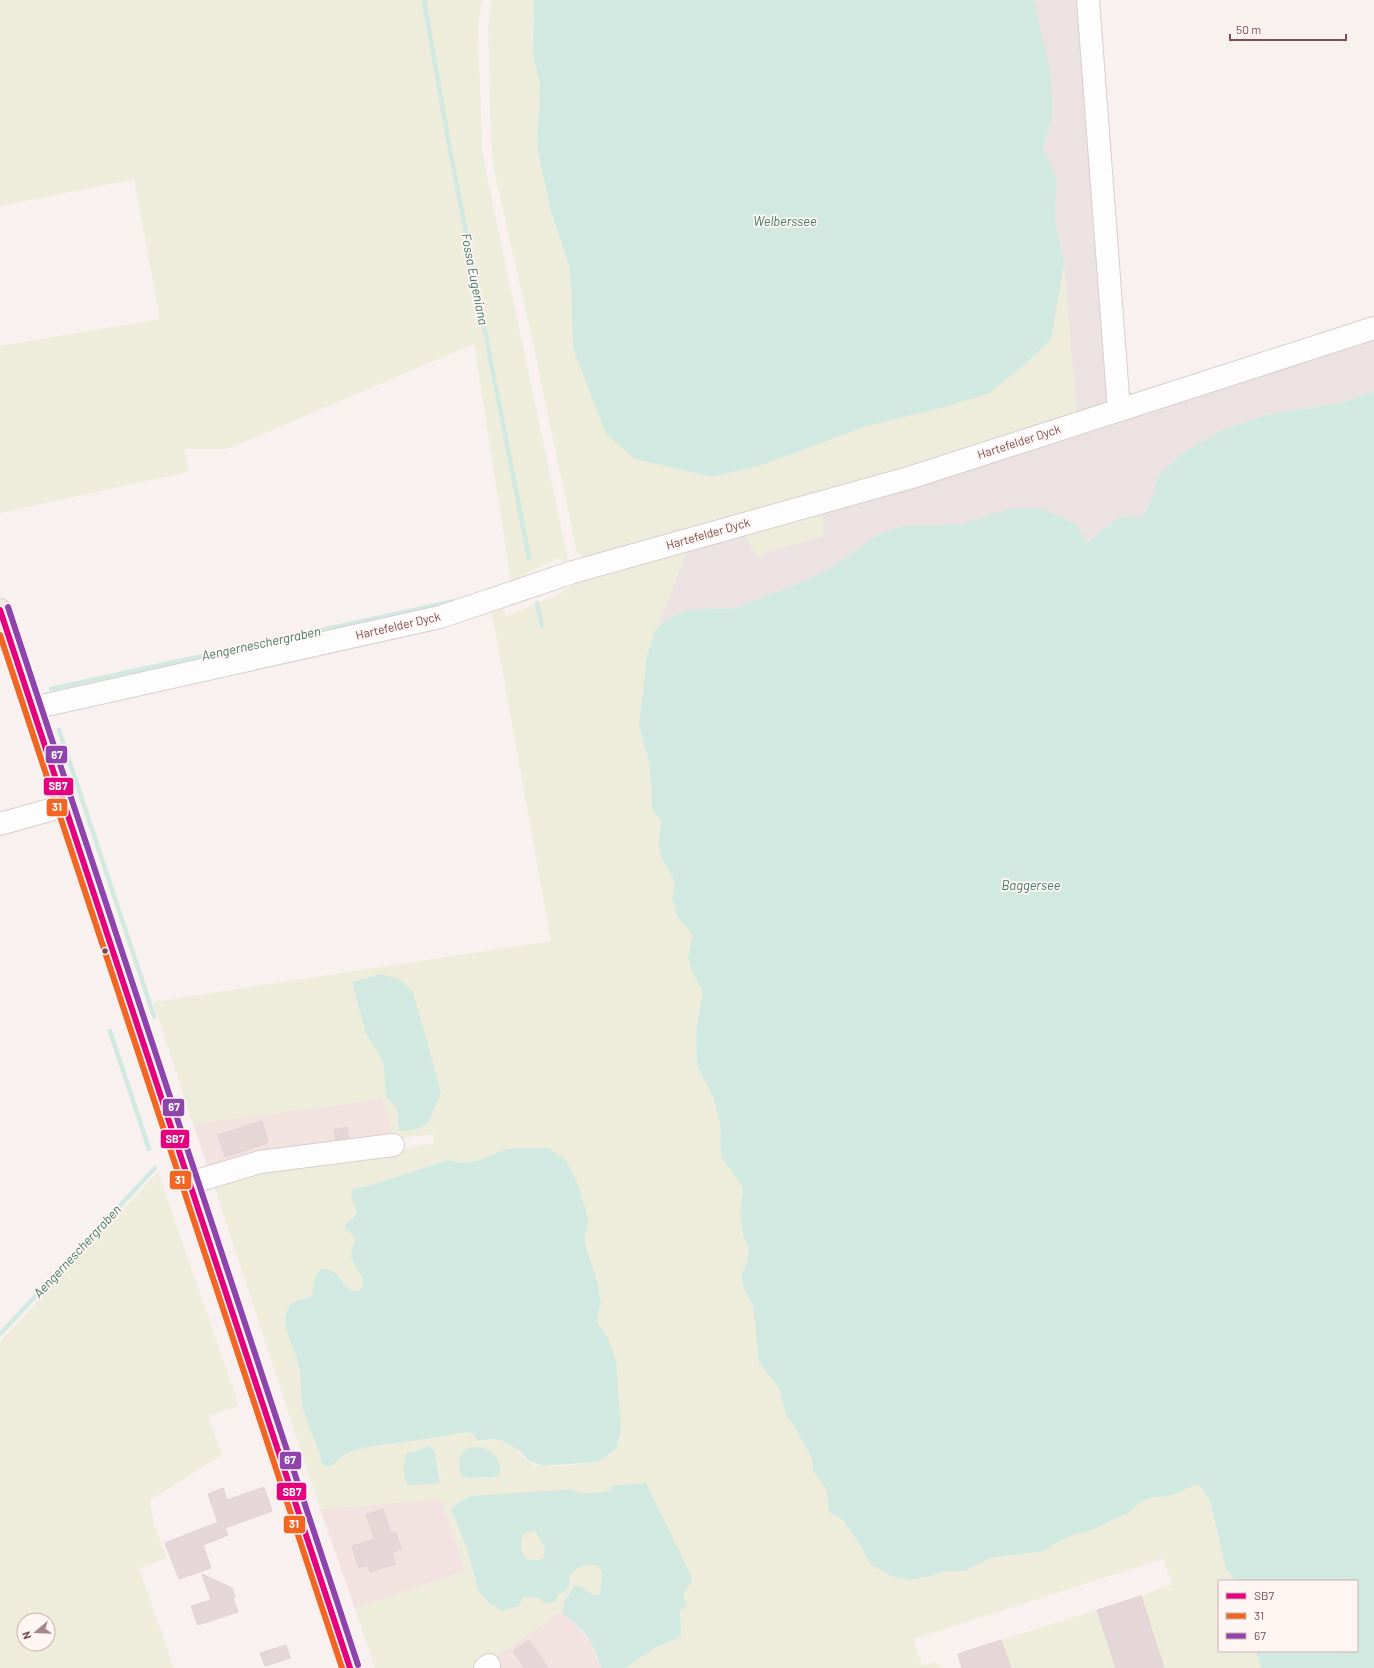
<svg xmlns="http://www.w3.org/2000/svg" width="1374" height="1668" font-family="Barlow,sans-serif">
  <rect width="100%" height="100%" fill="#f8f1f0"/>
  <g fill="#f2e2e0">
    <polygon points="382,1099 395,1139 209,1171 193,1124"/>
    <polygon points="442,1499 465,1571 355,1609 320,1509"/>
    <polygon points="563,1610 564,1614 575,1624 592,1643 596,1658 602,1668 490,1668 491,1660"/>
  </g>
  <polygon fill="#ece2e2" points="1034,0 1094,0 1124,387 1136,396 1374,320 1374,391 1341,403 1265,415 1151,500 1143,516 1118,518 1085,543 1007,509 959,525 902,526 879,534 832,567 811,578 735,608 689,610 677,614 665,621 655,631 688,548 743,532 757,555 823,536 823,510 1064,263 1055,222 1057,179 1043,148 1052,117"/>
  <g fill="#eeeddb" fill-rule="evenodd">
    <polygon points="0,0 482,0 478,27 482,148 486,172 569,564 558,558 511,581 474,344 227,449 185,449 188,472 0,513 0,346 160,319 134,179 0,206"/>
    <polygon points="491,0 534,0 533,54 540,84 537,147 550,208 570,269 573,348 635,459 712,477 762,465 867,426 1051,339 1064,263 1077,415 915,467 587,559 577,553 526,311 495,175 491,144 488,26"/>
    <polygon points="823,510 823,536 757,555 743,532"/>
    <path d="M 688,548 L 647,656 L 639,725 L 650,767 L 652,810 L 662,822 L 658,842 L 661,857 L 675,882 L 672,898 L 677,916 L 692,934 L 688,958 L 692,972 L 703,992 L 696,1030 L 697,1065 L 713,1097 L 720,1123 L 721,1157 L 741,1184 L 743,1192 L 740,1212 L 743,1235 L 749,1248 L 747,1261 L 741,1277 L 745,1290 L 753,1306 L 759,1361 L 779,1388 L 786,1416 L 796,1429 L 812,1459 L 813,1471 L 826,1488 L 829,1512 L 843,1520 L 862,1548 L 870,1564 L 934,1575 L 943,1571 L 964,1571 L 990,1558 L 1044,1551 L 1057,1542 L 1076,1534 L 1087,1532 L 1128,1513 L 1142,1501 L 1155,1497 L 1169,1496 L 1199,1484 L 1210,1501 L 1226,1569 L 1236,1581 L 1219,1581 L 1219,1651 L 1256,1651 L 1261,1668 L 1164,1668 L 1141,1596 L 1172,1584 L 1163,1559 L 913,1639 L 922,1665 L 937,1662 L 943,1668 L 626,1668 L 653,1649 L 660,1647 L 680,1620 L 683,1595 L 693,1580 L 611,1486 L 612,1490 C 598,1493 584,1496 570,1489 L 471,1496 L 452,1506 L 462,1539 L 468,1552 L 475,1580 L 502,1611 L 519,1606 L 521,1597 L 540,1598 L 568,1590 L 569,1576 C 578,1567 584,1563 597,1565 L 602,1572 L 600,1595 L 592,1594 L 581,1586 C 568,1592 564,1595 563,1610 L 479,1668 L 375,1668 L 355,1609 L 465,1571 L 442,1499 L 320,1509 L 213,1183 L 225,1177 L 387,1152 L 434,1143 L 433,1134 L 395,1139 L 382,1099 L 193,1124 L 153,1002 L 551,941 L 492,613 L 504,608 L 506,616 L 560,594 L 582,578 ZM 413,992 L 434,1110 L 425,1126 L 399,1131 L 397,1109 L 386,1097 L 386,1076 L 381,1058 ZM 496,1153 L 589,1220 C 578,1249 601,1274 601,1303 C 601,1308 598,1313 597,1318 L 620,1439 C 616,1447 612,1454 605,1458 C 595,1464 545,1469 534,1465 C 522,1459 517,1445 502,1441 C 493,1438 486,1443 478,1441 L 473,1434 L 467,1432 L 390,1445 L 363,1447 L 337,1460 L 336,1463 L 321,1461 L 302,1402 L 302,1384 L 299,1364 L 287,1334 L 294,1301 L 311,1296 L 329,1269 L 339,1276 L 350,1290 L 359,1291 C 370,1281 356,1269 352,1259 C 349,1252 356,1245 355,1238 L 349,1233 L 346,1224 C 356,1216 359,1209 352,1198 L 357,1188 L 369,1186 L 448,1160 C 466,1165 479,1162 496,1153 ZM 428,1446 L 435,1451 L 441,1477 L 435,1484 L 406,1482 L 405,1456 ZM 460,1455 L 498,1459 L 500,1471 C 491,1480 471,1481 460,1473 Z"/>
    <path d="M 158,1172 L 239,1406 L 208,1416 L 222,1455 L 150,1500 L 154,1525 L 167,1558 L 139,1568 L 174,1668 L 0,1668 L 0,1342 ZM 24,1620 L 48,1620 L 48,1644 L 24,1644 Z"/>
    <path d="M 535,1531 L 545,1547 L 544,1559 C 523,1568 519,1549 523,1533 Z"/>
    <polygon points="1097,1610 1116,1668 1011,1668 1001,1640"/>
  </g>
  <g fill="#d1e9e1" fill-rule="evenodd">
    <polygon points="534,0 1034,0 1051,77 1052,117 1043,148 1057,179 1055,222 1064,263 1051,339 1023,366 988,394 941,408 867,426 762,465 712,477 635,459 606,434 573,348 570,269 550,208 537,147 540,84 533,54"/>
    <polygon points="1374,391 1374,1668 1261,1668 1256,1651 1357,1651 1357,1581 1236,1581 1226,1569 1210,1501 1199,1484 1169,1496 1155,1497 1142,1501 1128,1513 1087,1532 1076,1534 1057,1542 1044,1551 990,1558 964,1571 943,1571 934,1575 910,1580 891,1576 870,1564 862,1548 843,1520 829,1512 826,1488 813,1471 812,1459 796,1429 786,1416 779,1388 759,1362 753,1306 745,1290 741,1277 747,1261 749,1248 743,1235 740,1212 743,1192 741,1184 721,1157 720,1123 713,1097 697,1065 696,1030 703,992 692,972 688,958 692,934 677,916 672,898 675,882 661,857 658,842 662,822 652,810 650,767 639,725 647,656 655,631 665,621 677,614 689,610 735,608 811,578 832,567 879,534 902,526 959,525 1007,509 1044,509 1078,526 1086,543 1118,518 1143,516 1151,500 1159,475 1184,452 1219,432 1265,415 1341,403"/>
    <path d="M 381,974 L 399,979 L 413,992 L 441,1092 L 428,1123 C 421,1130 409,1130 399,1131 L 397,1109 L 386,1097 L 384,1067 L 381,1058 L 366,1033 L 352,982 Z"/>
    <path d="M 514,1148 L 548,1148 L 566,1160 L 577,1182 L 589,1221 L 585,1237 L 586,1247 L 598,1284 L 601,1303 L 597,1318 L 598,1324 L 608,1338 L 616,1361 L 621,1431 L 616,1448 L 603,1459 L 594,1462 L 543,1466 L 529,1461 L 520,1451 L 503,1441 L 493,1439 L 478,1441 L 473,1434 L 467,1432 C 444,1436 422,1440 399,1443 C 375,1447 351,1445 333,1465 C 328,1467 323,1467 321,1461 C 317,1441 305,1423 302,1402 C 300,1390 302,1378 299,1366 C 295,1347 278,1326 289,1307 C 295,1297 306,1301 313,1294 L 314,1279 L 321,1269 C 337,1266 341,1285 353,1291 L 359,1291 C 371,1280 353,1267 351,1256 C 350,1249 356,1245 355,1238 L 345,1228 L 346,1224 C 366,1210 350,1207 351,1192 L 354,1188 L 369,1186 L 448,1160 C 479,1169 487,1152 514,1148 Z"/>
    <path d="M 428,1446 L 435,1451 L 440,1481 L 435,1484 L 408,1485 C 403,1478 402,1460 407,1453 L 417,1451 Z"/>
    <path d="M 472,1447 C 485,1447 497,1452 500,1466 C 500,1469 501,1472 498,1475 C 494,1479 485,1477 480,1477 C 474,1478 468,1479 462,1476 C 455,1464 459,1451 472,1447 Z"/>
    <path d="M 646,1483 L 693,1580 L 683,1595 L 687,1604 L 680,1612 L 681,1634 L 678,1638 L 653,1649 L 626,1668 L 602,1668 C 597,1660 596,1652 592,1644 C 586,1632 574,1622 563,1614 C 562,1598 567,1599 574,1586 L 581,1586 L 592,1594 L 600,1595 L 602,1572 L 597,1565 C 584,1563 578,1567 569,1576 C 570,1588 569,1590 558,1594 L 557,1601 L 546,1604 L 542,1602 L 540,1598 L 522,1597 L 519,1606 L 502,1611 L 489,1603 L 478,1590 L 468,1552 L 451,1509 L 455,1505 L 471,1496 L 570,1489 C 584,1496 598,1493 612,1490 L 611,1486 ZM 535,1531 L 545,1547 L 544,1558 C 523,1568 518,1549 523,1533 Z"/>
  </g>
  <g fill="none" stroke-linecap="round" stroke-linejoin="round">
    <g stroke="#d1e9e1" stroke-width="4.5">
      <polyline points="424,0 450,150 529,558"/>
      <polyline points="537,603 542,626"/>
      <polyline points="51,689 455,601"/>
      <polyline points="59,730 154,1016"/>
      <polyline points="110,1031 149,1149"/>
      <polyline points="0,1334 155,1168"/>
    </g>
  </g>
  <g fill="#e5d7d8" stroke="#e1d2d3">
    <polygon points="262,1121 268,1143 225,1157 218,1135"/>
    <polygon points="347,1127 349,1138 336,1140 334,1130"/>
    <polygon points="264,1487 272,1511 225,1528 228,1535 203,1545 211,1568 179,1579 165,1543 218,1522 208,1494 223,1488 227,1500"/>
    <polygon points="383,1509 391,1534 396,1533 401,1549 392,1552 395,1564 370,1572 367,1565 359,1568 352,1546 375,1539 366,1515"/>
    <polygon points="202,1574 232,1588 235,1596 233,1599 238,1612 198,1625 191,1606 211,1600"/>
    <polygon points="1141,1596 1164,1668 1116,1668 1097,1610"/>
    <polygon points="529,1640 539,1655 548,1668 525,1668 513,1651"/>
    <polygon points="1001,1640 1011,1668 962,1668 958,1654"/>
    <polygon points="286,1645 290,1658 265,1666 260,1653"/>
  </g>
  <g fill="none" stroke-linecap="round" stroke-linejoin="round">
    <defs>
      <g id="minor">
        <polyline points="1088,0 1119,410"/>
        <polyline points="33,708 440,617 573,572 912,477 1374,328"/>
        <polyline points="0,824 64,806"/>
        <polyline points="190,1183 260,1162 393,1145"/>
        <polyline points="485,1668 489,1665"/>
      </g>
      <polyline id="major" points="0,610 350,1668"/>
    </defs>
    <use href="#minor" stroke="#d9cece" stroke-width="24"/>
    <use href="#major" stroke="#dacdcd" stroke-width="24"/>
    <use href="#minor" stroke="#fefdfd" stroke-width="22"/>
    <use href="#major" stroke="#f3e9e8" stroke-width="22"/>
    <defs>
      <polyline id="bus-1" points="0,610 350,1668"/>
      <polyline id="bus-2" points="0,635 342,1668"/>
      <polyline id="bus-3" points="8,607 358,1665"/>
    </defs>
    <use href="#bus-1" stroke="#fff5f3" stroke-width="9"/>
    <use href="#bus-2" stroke="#fff5f3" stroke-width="9"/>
    <use href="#bus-3" stroke="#fff5f3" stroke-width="9"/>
    <use href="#bus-1" stroke="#e5007d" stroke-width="6"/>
    <use href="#bus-2" stroke="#f26522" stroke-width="6"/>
    <use href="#bus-3" stroke="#8e44ad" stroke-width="6"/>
  </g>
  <circle fill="#784e52" stroke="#fff5f3" stroke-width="1.5" cx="105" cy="951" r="3.5"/>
  <g text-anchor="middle" stroke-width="3.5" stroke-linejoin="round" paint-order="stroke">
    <g font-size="12" fill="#784e52" stroke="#fff5f3">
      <text transform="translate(1019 442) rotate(-18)" y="4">Hartefelder Dyck</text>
      <text transform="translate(708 534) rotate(-16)" y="4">Hartefelder Dyck</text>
      <text transform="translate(398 626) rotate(-13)" y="4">Hartefelder Dyck</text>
    </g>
    <g font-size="13" font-style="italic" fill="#427c6b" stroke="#fff5f3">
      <text x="785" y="226">Welberssee</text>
      <text transform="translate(475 279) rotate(79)" y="5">Fossa Eugeniana</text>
      <text transform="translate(261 643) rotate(-12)" y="5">Aengerneschergraben</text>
      <text x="1031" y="890">Baggersee</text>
      <text transform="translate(77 1251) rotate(-47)" y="5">Aengerneschergraben</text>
    </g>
  </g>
  <g stroke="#fff5f3" stroke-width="1.5">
    <rect x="45" y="745" width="23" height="19" rx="4" fill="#8e44ad"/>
    <rect x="43" y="777" width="31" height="19" rx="4" fill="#e5007d"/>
    <rect x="46" y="798" width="22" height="19" rx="4" fill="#f26522"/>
    <rect x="162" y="1098" width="23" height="19" rx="4" fill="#8e44ad"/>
    <rect x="160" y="1129" width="30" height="20" rx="4" fill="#e5007d"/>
    <rect x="169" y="1170" width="23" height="20" rx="4" fill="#f26522"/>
    <rect x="279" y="1451" width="23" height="19" rx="4" fill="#8e44ad"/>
    <rect x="276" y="1482" width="31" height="19" rx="4" fill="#e5007d"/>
    <rect x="283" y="1515" width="23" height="19" rx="4" fill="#f26522"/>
  </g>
  <g font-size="11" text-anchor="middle" font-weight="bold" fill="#fff">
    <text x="57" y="759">67</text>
    <text x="58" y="790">SB7</text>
    <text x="57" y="811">31</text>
    <text x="174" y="1111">67</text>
    <text x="175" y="1143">SB7</text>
    <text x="180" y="1184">31</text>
    <text x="290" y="1464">67</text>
    <text x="292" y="1496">SB7</text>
    <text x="294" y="1528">31</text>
  </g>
  <rect x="1218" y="1580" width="140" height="72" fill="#fff5f3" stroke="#c9b2b3"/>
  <rect x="1226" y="1593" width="20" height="6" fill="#e5007d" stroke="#c9b2b3"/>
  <text x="1254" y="1600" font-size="12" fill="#784e52">SB7</text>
  <rect x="1226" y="1613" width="20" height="6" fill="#f26522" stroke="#c9b2b3"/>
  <text x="1254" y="1620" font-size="12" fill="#784e52">31</text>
  <rect x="1226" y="1633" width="20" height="6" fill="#8e44ad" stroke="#c9b2b3"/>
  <text x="1254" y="1640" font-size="12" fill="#784e52">67</text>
  <g transform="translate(36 1632) rotate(251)"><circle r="19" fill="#fff5f3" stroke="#c9b2b3"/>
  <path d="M0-3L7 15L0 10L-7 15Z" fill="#a58789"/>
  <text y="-6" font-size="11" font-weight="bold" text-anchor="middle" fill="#784e52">N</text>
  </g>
  <path d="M1230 34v6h116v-6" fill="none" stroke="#784e52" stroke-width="2"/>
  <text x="1236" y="34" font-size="12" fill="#784e52" stroke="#fff5f3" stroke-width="3" paint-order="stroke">50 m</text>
</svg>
